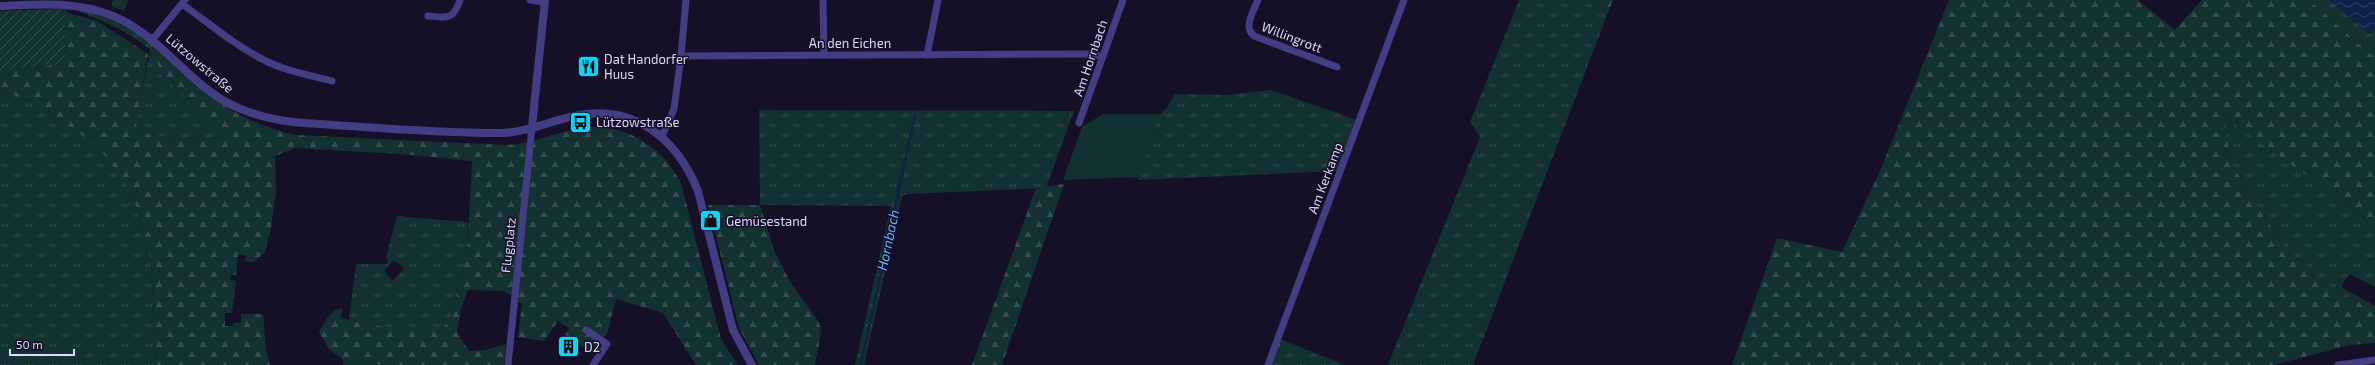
<svg xmlns="http://www.w3.org/2000/svg" width="2375" height="365" font-family="'Exo 2',sans-serif">
  <defs>
    <pattern id="grass-tufts" width="24" height="20" patternUnits="userSpaceOnUse"><rect width="24" height="20" fill="#143131"/><path d="M3 7l-1-3M5 7V3M7 7l1-3M15 17l-1-3M17 17v-4M19 17l1-3" fill="none" stroke="#364e50"/></pattern>
    <pattern id="forest-firs" width="22" height="20" patternUnits="userSpaceOnUse"><rect width="22" height="20" fill="#143131"/><path d="M5 1l3.5 6h-7zM16 11l3.5 6h-7z" fill="#364e50"/></pattern>
    <pattern id="garden-furrows" width="10" height="10" patternUnits="userSpaceOnUse"><rect width="10" height="10" fill="#143131"/><path d="M-1 1l2-2M0 10L10 0M9 11l2-2" fill="none" stroke="#364e50"/></pattern>
    <pattern id="water-waves" width="16" height="10" patternUnits="userSpaceOnUse"><rect width="16" height="10" fill="#0e2148"/><path d="M0 5q4-4 8 0t8 0" fill="none" stroke="#314063"/></pattern>
  </defs>
  <rect width="100%" height="100%" fill="#151027"/>
  <g fill="url(#grass-tufts)" fill-rule="evenodd">
    <polygon points="1519,0 1589,0 1609,10 1473,365 1388,365 1480,137 1470,122"/>
    <polygon points="2309,0 2330,0 2369,34 2375,27 2375,58"/>
    <path d="M 76,10 C 106,14 137,30 159,51 L 160,74 L 230,137 L 179,139 L 134,132 L 150,50 C 129,31 102,21 76,10 Z"/>
    <polygon points="0,90 33,102 99,146 132,193 151,261 156,365 0,365"/>
    <polygon points="1271,90 1357,120 1338,171 1137,180 1160,114 1166,109 1175,94 1227,95"/>
    <polygon points="759,110 1074,111 1046,188 907,194 902,196 864,365 855,365 891,206 760,205"/>
    <polygon points="2224,116 2375,224 2375,287 2350,274 2342,284 2343,288 2375,306 2375,310 2336,291 2283,246 2231,163"/>
    <path d="M 397,216 L 468,222 L 467,255 L 457,289 L 456,302 L 451,317 L 443,328 L 389,328 L 349,320 L 356,264 L 388,264 L 386,257 ZM 392,261 L 397,262 L 404,269 L 393,281 L 387,275 L 385,270 Z"/>
    <polygon points="1275,337 1345,365 1266,365"/>
  </g>
  <g fill="url(#forest-firs)">
    <polygon points="1589,0 1613,0 1609,10"/>
    <polygon points="1949,0 2138,0 2175,30 2202,0 2309,0 2375,58 2375,224 2224,117 2231,163 2283,246 2336,291 2375,310 2375,343 2350,345 2274,365 1732,365 1777,238 1842,252 1880,171"/>
    <path d="M 65,9 L 68,13 L 97,21 L 148,54 L 135,132 L 179,139 L 229,137 L 160,74 L 156,53 L 159,51 C 199,91 239,123 296,135 L 507,145 C 531,144 552,134 575,129 C 620,120 661,144 681,183 L 721,339 L 738,365 L 696,365 L 663,313 L 616,299 L 608,331 L 593,354 L 565,335 L 569,328 L 558,321 L 544,341 L 518,337 L 522,304 L 505,291 L 468,290 L 461,309 L 457,333 L 469,351 L 485,350 L 506,344 L 504,365 L 384,365 L 343,360 L 329,349 L 319,332 C 325,322 330,309 343,308 L 341,318 L 389,328 L 443,328 L 451,317 L 456,302 L 457,289 L 467,255 L 472,161 L 400,154 L 296,148 L 275,156 L 276,192 L 271,228 L 265,252 L 254,262 L 245,261 L 246,255 L 238,255 L 236,275 L 231,275 L 230,280 L 236,281 L 232,313 L 225,313 L 225,326 L 233,326 L 234,323 L 241,323 L 241,314 L 263,314 L 266,349 L 270,365 L 156,365 L 151,261 L 132,193 L 98,146 L 33,102 L 0,90 L 0,70 L 65,64 Z"/>
    <polygon points="1064,184 1002,365 972,365 1036,188"/>
    <polygon points="708,205 760,205 775,253 791,283 819,322 821,332 815,365 759,365 739,328"/>
  </g>
  <g fill="#143131">
    <polygon points="113,0 128,0 124,11 111,6"/>
    <polygon points="1103,114 1160,114 1139,177 1063,180 1082,127"/>
    <polygon points="343,360 384,365 343,365"/>
  </g>
  <polygon fill="url(#garden-furrows)" points="65,9 65,64 0,70 0,11"/>
  <polygon fill="url(#water-waves)" points="2330,0 2375,0 2375,27 2369,34"/>
  <g fill="none" stroke-linecap="round" stroke-linejoin="round">
    <polyline stroke="#0e2148" stroke-width="2.5" points="861,365 915,115"/>
    <g stroke="#433d84" stroke-width="7">
      <polyline points="530,0 544,2"/>
      <polyline points="823,0 824,55"/>
      <path d="M 1258,0 C 1253,12 1243,27 1254,36 L 1337,67"/>
      <path d="M 182,4 C 209,23 234,45 264,60 C 285,71 309,75 332,81"/>
      <path d="M 428,16 C 448,18 453,20 460,0"/>
      <polyline points="153,39 185,0"/>
      <polyline points="927,55 938,0"/>
      <polyline points="681,56 686,0"/>
      <polyline points="1079,123 1123,0"/>
      <polyline points="662,136 674,109 681,56 1071,54 1094,54 1102,57"/>
      <polyline points="586,330 607,344 593,365"/>
      <polyline points="508,365 532,127"/>
      <polyline points="1268,365 1404,0"/>
      <polyline points="2338,365 2375,360"/>
    </g>
    <g stroke="#433d84" stroke-width="8">
      <path d="M 0,6 C 39,4 76,1 113,16 C 159,35 184,78 226,102 C 250,115 277,121 304,123 C 368,127 432,133 496,133 C 521,134 545,123 570,117 C 631,102 676,136 698,191 L 733,330 L 752,365"/>
      <polyline points="532,127 545,0"/>
    </g>
  </g>
  <defs>
    <symbol id="restaurant-square" viewBox="-11 -11 22 22"><rect x="-9" y="-9" width="18" height="18" rx="4" fill="#0bd4f7" stroke="#151027"/><path d="M-5-6h1v4h1v-4h1v4h1v-4h1v5L-1.5 .5V6h-2V.5L-5-1ZM5-6V6H3V1.5H1.5Q1.5-4 5-6Z" fill="#111"/></symbol>
    <symbol id="bus-square" viewBox="-11 -11 22 22"><rect x="-9" y="-9" width="18" height="18" rx="4" fill="#0bd4f7" stroke="#151027"/><path d="M-5-6H5V4H4V6H2V4H-2V6H-4V4H-5ZM-3.5-4V0h7V-4ZM-3.5 1.2v1.5H-2V1.2ZM2 1.2v1.5H3.5V1.2Z" fill="#111"/></symbol>
    <symbol id="shop-square" viewBox="-11 -11 22 22"><rect x="-9" y="-9" width="18" height="18" rx="4" fill="#0bd4f7" stroke="#151027"/><path d="M-5-2.5h2.3a2.7 3.5 0 0 1 5.4 0H5L5.5 6h-11ZM-1.5-2.5h3a1.5 2.3 0 0 0-3 0Z" fill="#111"/></symbol>
    <symbol id="building-square" viewBox="-11 -11 22 22"><rect x="-9" y="-9" width="18" height="18" rx="4" fill="#0bd4f7" stroke="#151027"/><path d="M-4-6H4V6H1V3H-1V6H-4ZM-2.5-4.3h1.7v1.8h-1.7ZM.8-4.3h1.7v1.8H.8ZM-2.5-1h1.7V.8h-1.7ZM.8-1h1.7V.8H.8Z" fill="#111"/></symbol>
  </defs>
  <g fill-rule="evenodd">
    <use href="#restaurant-square" x="576" y="54" width="25" height="25"/>
    <use href="#bus-square" x="568" y="110" width="25" height="25"/>
    <use href="#shop-square" x="698" y="208" width="25" height="25"/>
    <use href="#building-square" x="556" y="334" width="25" height="25"/>
  </g>
  <g text-anchor="middle" stroke-width="3" stroke-linejoin="round" paint-order="stroke">
    <g font-size="13" fill="#ded8fe" stroke="#151027">
      <text transform="translate(1292 37) rotate(21)" y="5">Willingrott</text>
      <text x="850" y="48">An den Eichen</text>
      <text transform="translate(1090 58) rotate(-71)" y="5">Am Hornbach</text>
      <text transform="translate(200 63) rotate(40)" y="5">Lützowstraße</text>
      <text transform="translate(1325 178) rotate(-69)" y="5">Am Kerkamp</text>
      <text transform="translate(508 245) rotate(-84)" y="5">Flugplatz</text>
    </g>
    <g font-size="13" fill="#ded8fe" stroke="#151027" text-anchor="start">
      <text x="604" y="64">Dat Handorfer<tspan x="604" dy="15">Huus</tspan></text>
      <text x="596" y="127">Lützowstraße</text>
      <text x="726" y="226">Gemüsestand</text>
      <text x="584" y="352">D2</text>
    </g>
    <g font-size="14" font-style="italic" fill="#69b0fa" stroke="#151027">
      <text transform="translate(888 240) rotate(-78)" y="5">Hornbach</text>
    </g>
  </g>
  <path d="M10 349v6h64v-6" fill="none" stroke="#ded8fe" stroke-width="2"/>
  <text x="16" y="349" font-size="12" fill="#ded8fe" stroke="#151027" stroke-width="3" paint-order="stroke">50 m</text>
</svg>
